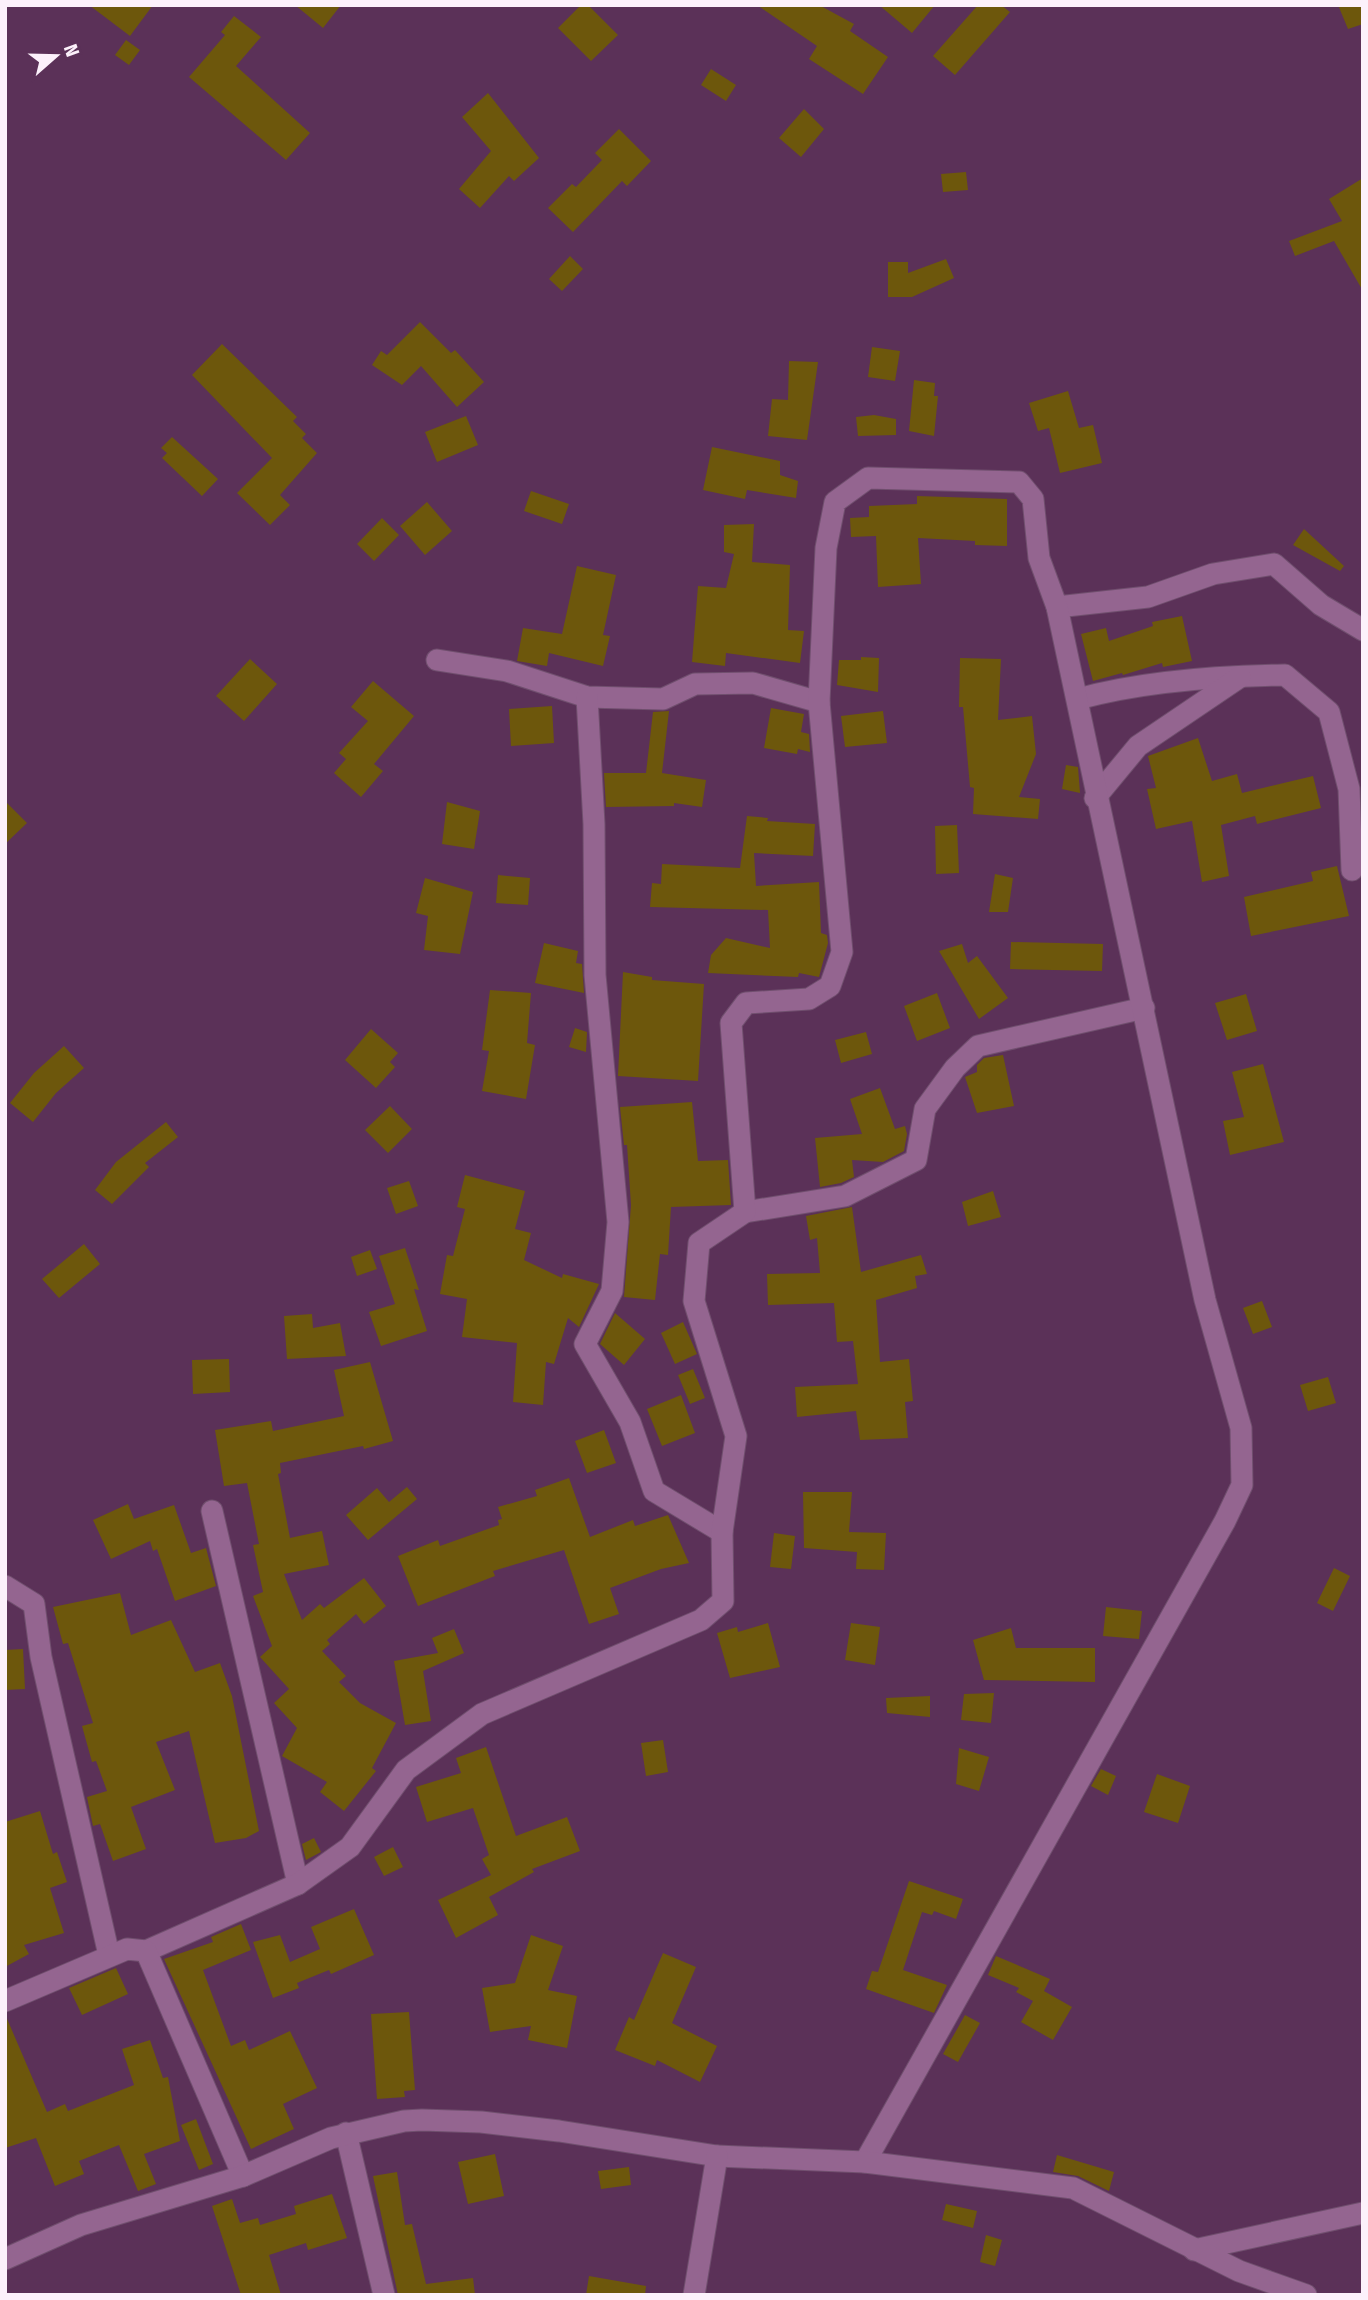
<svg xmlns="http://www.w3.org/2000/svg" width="1368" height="2300" font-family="'Fira Sans Condensed',sans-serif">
  <rect width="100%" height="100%" fill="#5b3158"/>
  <g fill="#6d570c">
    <polygon points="89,5 153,5 130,36"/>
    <polygon points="295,5 341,5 323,28"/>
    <polygon points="581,5 588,5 618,35 591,61 558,28"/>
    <polygon points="757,5 819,5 854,24 850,31 888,57 863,94 809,59 817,46"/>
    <polygon points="879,5 935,5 912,33"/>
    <polygon points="978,5 1001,5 1010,12 955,75 933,56"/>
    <polygon points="1338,5 1363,5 1363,24 1348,29"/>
    <polygon points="234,16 261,37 236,66 310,133 286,160 189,77 225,35 221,32"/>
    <polygon points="126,40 140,50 129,65 115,55"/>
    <polygon points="711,69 736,85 726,101 701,85"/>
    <polygon points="488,93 539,158 514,181 509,176 480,208 459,189 491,151 462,117"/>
    <polygon points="804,109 824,129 801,157 779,138"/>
    <polygon points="619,129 651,161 627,186 622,181 573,232 548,208 572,184 576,187 602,160 595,153"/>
    <polygon points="966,172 968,190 943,192 941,174"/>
    <polygon points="1363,178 1363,291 1334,241 1295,256 1289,241 1342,221 1329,199"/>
    <polygon points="570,256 583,269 562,291 549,279"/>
    <polygon points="946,259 954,278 912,297 888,297 888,262 908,262 908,273"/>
    <polygon points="420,322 451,353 455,350 484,382 457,407 421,366 402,385 372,365 381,351 387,355"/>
    <polygon points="222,344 297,417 293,421 306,434 302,438 317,453 280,495 290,505 270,525 237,493 272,458 192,375"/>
    <polygon points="872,347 900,351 895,381 868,377"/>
    <polygon points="789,361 818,362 807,440 768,436 772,399 788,400"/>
    <polygon points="914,380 935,383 934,396 938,396 934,436 909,431"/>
    <polygon points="1068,391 1079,428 1093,425 1102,463 1060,473 1049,428 1038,431 1029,403"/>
    <polygon points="874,415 896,419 896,435 858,436 856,417"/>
    <polygon points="466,416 478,445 437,462 425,432"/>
    <polygon points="172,437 218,479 202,496 162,458 167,453 161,448"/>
    <polygon points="712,447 780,461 780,475 798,481 796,498 747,490 745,499 703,490"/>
    <polygon points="531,491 569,504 562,524 524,511"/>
    <polygon points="917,496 1007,499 1007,546 975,545 975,541 918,538 921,584 878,587 876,536 851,537 850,518 869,517 869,506 917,504"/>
    <polygon points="427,502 452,531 425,555 400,526"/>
    <polygon points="382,518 399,535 374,561 357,544"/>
    <polygon points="754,524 752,562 790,565 788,630 804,631 800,663 726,653 725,666 692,662 698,586 726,588 734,554 724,552 724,525"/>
    <polygon points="1304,529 1344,566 1340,571 1293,545"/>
    <polygon points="577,566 616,575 603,635 610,636 603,666 549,653 547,666 517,661 523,628 562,634"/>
    <polygon points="1182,616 1192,661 1163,667 1162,663 1123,675 1122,673 1093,681 1081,634 1106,628 1109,641 1153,626 1152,622"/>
    <polygon points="861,657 879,658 878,692 837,685 839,660 861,660"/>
    <polygon points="960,658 1001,659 998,720 1032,716 1036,754 1019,797 1040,799 1038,819 973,814 974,788 970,787 963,707 959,707"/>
    <polygon points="250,659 277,684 244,721 216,696"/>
    <polygon points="373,681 414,716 374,764 383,771 361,797 334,773 346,759 339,753 368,721 351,707"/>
    <polygon points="552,706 554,743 511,746 509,709"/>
    <polygon points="771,708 804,714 801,732 809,734 810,752 798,749 797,754 764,748"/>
    <polygon points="669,711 662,773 706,780 702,807 674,803 674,806 606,807 604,773 646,773 653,712"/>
    <polygon points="883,711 887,743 845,747 841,716"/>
    <polygon points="1198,738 1212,781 1237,774 1242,793 1313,776 1321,808 1257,824 1255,816 1221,825 1229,876 1202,882 1192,821 1156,829 1147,789 1156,788 1148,756"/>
    <polygon points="1066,765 1078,767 1080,793 1062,789"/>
    <polygon points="5,801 27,823 5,844"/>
    <polygon points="447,802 480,811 474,849 442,844"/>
    <polygon points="747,816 768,818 767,821 815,824 813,856 754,853 756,886 819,882 821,933 827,935 828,943 819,977 799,973 798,977 708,973 711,955 726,938 770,948 768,910 650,907 652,883 661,884 662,864 740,868"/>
    <polygon points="957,825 959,873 936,874 935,826"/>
    <polygon points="1337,866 1349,916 1251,936 1244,897 1313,881 1311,872"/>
    <polygon points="995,874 1013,878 1008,912 989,912"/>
    <polygon points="498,875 530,878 528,905 496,903"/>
    <polygon points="425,878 473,892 460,954 424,950 428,916 416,913"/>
    <polygon points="1011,942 1103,944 1102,971 1010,969"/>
    <polygon points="544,943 578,951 576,963 582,964 584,993 535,983"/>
    <polygon points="962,944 968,963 977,956 1008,998 979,1019 939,951"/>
    <polygon points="623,972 652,977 652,980 704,984 698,1081 618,1076"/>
    <polygon points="490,990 531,993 527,1043 535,1045 526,1099 482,1091 489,1051 482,1050"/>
    <polygon points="937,993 950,1028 917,1041 904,1006"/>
    <polygon points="1246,994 1257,1031 1227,1040 1215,1003"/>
    <polygon points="575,1028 587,1032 586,1052 569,1047"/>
    <polygon points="371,1029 398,1053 390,1062 395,1067 376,1088 345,1060"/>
    <polygon points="866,1032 872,1054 841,1063 835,1040"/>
    <polygon points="64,1046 84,1068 56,1093 33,1122 10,1103 34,1073"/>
    <polygon points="1003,1055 1014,1106 977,1113 965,1077 977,1072 977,1065 984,1058"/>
    <polygon points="1263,1064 1284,1142 1230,1155 1223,1121 1244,1117 1232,1072"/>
    <polygon points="880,1088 895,1129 905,1126 907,1134 904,1151 883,1162 852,1160 854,1177 841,1183 820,1187 815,1138 862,1134 850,1099"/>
    <polygon points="692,1102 698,1161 728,1160 731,1205 671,1207 668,1255 660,1254 655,1300 624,1297 631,1205 627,1145 624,1145 620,1107"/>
    <polygon points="390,1106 412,1129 388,1153 365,1130"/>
    <polygon points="166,1122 178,1137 145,1163 149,1167 112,1204 95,1190 116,1162"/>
    <polygon points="465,1175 525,1191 515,1229 531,1233 524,1260 562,1278 563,1274 599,1284 579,1327 568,1318 554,1364 546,1362 543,1405 513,1402 517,1343 462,1337 467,1299 440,1294 447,1255 453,1256 465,1209 457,1207"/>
    <polygon points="409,1181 418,1206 396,1214 387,1188"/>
    <polygon points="993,1191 1001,1217 968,1226 962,1202"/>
    <polygon points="852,1207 861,1272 921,1255 927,1274 915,1276 917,1288 876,1300 880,1362 909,1359 913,1401 905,1402 908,1438 860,1440 856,1411 797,1417 795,1387 858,1384 853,1341 837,1342 834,1303 768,1305 767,1274 820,1273 817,1238 810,1240 806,1216"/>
    <polygon points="84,1244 100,1264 59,1298 42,1279"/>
    <polygon points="405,1248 419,1290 414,1289 427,1331 381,1346 369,1312 395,1304 379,1256"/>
    <polygon points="370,1250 377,1269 357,1276 351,1257"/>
    <polygon points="1262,1301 1272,1327 1253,1334 1243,1308"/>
    <polygon points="615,1313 645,1339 624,1365 600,1344"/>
    <polygon points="312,1314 313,1328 340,1323 346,1356 287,1359 284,1316"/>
    <polygon points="683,1322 697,1354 675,1364 661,1333"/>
    <polygon points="229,1359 230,1392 193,1394 192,1360"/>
    <polygon points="370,1362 393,1441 364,1449 363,1446 280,1463 281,1473 278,1474 290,1538 322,1531 329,1565 284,1574 302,1620 320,1604 324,1608 364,1578 386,1606 364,1624 356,1614 327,1640 330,1644 322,1651 346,1676 339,1682 360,1703 396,1723 372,1768 376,1771 344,1811 320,1792 327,1782 282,1756 297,1728 274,1703 289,1689 260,1657 272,1646 253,1596 263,1592 253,1545 259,1544 247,1483 224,1486 215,1430 271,1421 273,1431 344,1416 334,1370"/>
    <polygon points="693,1369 705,1398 690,1404 678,1375"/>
    <polygon points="1328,1377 1336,1403 1308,1411 1300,1385"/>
    <polygon points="681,1395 695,1433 662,1446 647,1409"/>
    <polygon points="604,1430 616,1463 587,1473 575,1441"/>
    <polygon points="569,1478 590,1537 633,1520 635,1526 668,1515 689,1563 661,1569 610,1588 619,1614 589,1624 564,1550 493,1571 495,1576 418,1606 398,1556 438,1540 440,1546 499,1525 498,1520 502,1519 498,1507 537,1496 535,1490"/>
    <polygon points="407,1487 417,1499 368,1540 346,1515 377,1488 389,1502"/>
    <polygon points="803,1492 852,1492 849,1532 886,1533 884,1570 856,1569 857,1552 804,1548"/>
    <polygon points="128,1504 134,1519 174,1505 191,1553 206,1548 216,1586 175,1601 157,1549 153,1551 150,1541 111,1559 93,1520"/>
    <polygon points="774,1533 795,1536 791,1569 770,1567"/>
    <polygon points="1334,1568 1350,1576 1333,1611 1317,1603"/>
    <polygon points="120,1593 131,1635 171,1620 195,1672 220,1663 232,1696 259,1831 246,1838 215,1843 189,1731 156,1742 175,1790 131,1807 146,1849 113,1861 100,1824 93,1826 87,1797 107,1791 96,1761 92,1762 82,1726 93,1723 68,1643 63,1644 53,1607"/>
    <polygon points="1106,1607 1142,1611 1139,1639 1103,1636"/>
    <polygon points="768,1623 780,1667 730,1678 717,1633 737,1627 738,1632"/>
    <polygon points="851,1623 880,1627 875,1665 845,1660"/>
    <polygon points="1011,1628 1016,1648 1095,1648 1095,1682 984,1680 973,1640"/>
    <polygon points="454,1629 464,1653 423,1671 431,1721 405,1725 394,1661 438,1653 432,1638"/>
    <polygon points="23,1649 25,1689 5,1690 5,1650"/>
    <polygon points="994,1693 991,1723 961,1720 964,1694"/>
    <polygon points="930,1696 930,1717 887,1713 886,1698"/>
    <polygon points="663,1740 668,1772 646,1776 641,1743"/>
    <polygon points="486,1747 516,1836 567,1817 580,1851 532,1869 534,1872 489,1897 498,1915 456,1938 438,1900 491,1875 482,1859 489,1855 473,1808 427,1822 416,1787 461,1773 456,1758"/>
    <polygon points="959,1748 989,1757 979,1791 956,1784"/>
    <polygon points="1101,1769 1116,1776 1108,1795 1091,1786"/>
    <polygon points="1157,1774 1190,1786 1178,1823 1144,1812"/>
    <polygon points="40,1811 53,1854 57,1852 67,1882 50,1888 64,1933 24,1945 29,1954 5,1967 5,1822"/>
    <polygon points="314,1838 321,1852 306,1860 302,1844"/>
    <polygon points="393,1847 403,1867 384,1876 374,1857"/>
    <polygon points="909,1881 963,1899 956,1919 934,1911 932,1915 922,1912 903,1970 947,1985 934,2013 866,1989 872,1971 878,1972"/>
    <polygon points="354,1909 374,1955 331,1974 329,1970 297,1983 299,1988 273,1998 253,1942 280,1935 290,1962 320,1949 311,1927"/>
    <polygon points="241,1924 251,1950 203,1970 231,2046 245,2040 249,2050 290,2031 317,2088 283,2104 294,2129 251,2149 164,1959 213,1942 211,1937"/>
    <polygon points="531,1935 563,1946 548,1990 577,1996 567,2048 528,2040 531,2026 490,2032 482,1988 515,1983"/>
    <polygon points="663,1953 696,1967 672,2023 717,2046 700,2082 657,2060 655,2066 615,2050 629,2017 634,2020"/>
    <polygon points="996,1956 1050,1979 1044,1991 1072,2007 1053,2040 1021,2022 1033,2001 1016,1992 1019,1988 988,1975"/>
    <polygon points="116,1968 128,1994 82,2015 69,1988"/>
    <polygon points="409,2012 415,2090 404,2091 405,2097 377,2099 371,2014"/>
    <polygon points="5,2014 47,2112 65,2104 68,2111 134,2085 122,2049 150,2040 163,2078 168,2077 180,2141 144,2154 156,2184 138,2191 119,2145 79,2161 84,2174 55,2186 36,2138 5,2148"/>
    <polygon points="965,2015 980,2023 958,2062 943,2054"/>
    <polygon points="196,2119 213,2164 199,2170 181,2125"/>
    <polygon points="495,2154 504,2196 468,2204 458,2162"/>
    <polygon points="1057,2155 1114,2172 1109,2191 1078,2176 1053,2172"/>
    <polygon points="629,2167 631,2185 601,2189 598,2171"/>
    <polygon points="397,2172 405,2225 412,2224 426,2284 473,2278 475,2295 398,2295 373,2176"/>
    <polygon points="332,2194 347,2238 308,2250 306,2243 269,2255 281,2295 241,2295 212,2206 232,2199 240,2223 258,2218 260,2225 296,2214 294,2206"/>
    <polygon points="946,2204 977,2211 973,2228 942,2220"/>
    <polygon points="986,2235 1002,2240 995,2266 980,2262"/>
    <polygon points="589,2276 646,2286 645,2295 586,2295"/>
  </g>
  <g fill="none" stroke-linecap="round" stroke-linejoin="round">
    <defs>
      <g id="minor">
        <polyline points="1057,607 1148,597 1213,574 1274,564 1321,605 1363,630"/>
        <polyline points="437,660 507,671 587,697 663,699 695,684 753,683 819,702"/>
        <polyline points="587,697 594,824 595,975 618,1222 612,1291 585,1344 630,1422 654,1491 722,1532"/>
        <path d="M 1078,699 C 1143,681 1217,676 1285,675 L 1329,712 L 1349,789 L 1352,870"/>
        <polyline points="1095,798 1138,746 1240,677"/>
        <polyline points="745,1212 845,1196 916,1160 925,1109 955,1068 978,1046 1144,1008"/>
        <polyline points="212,1511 298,1884"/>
        <polyline points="5,1586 34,1604 41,1657 109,1955"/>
        <polyline points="146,1951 298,1884 350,1847 406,1770 482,1714 701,1620 723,1601 722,1532 736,1436 694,1301 699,1243 745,1212 731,1023 746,1003 809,999 830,986 842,952 819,702 826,548 835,502 868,478 1019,482 1033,499 1039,558 1057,607 1205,1300 1241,1428 1242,1485 1225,1521 865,2162"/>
        <polyline points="5,2001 127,1949 146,1951 243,2176"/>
        <polyline points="346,2133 384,2295"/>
        <polyline points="1194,2250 1363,2213"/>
        <polyline points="5,2259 81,2225 243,2176 331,2138 404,2121 422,2120 481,2122 559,2131 717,2156 865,2162 1073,2188 1239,2271 1306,2295"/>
        <polyline points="694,2295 717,2156"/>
      </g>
    </defs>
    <use href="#minor" stroke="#704f6e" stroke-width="23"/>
    <use href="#minor" stroke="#946590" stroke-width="21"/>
  </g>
  <rect width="1368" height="2300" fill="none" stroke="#fcf1fb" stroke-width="14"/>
  <g transform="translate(56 56) rotate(70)" stroke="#5b3158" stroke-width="5" paint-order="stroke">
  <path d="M0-5L12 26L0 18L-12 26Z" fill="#fcf1fb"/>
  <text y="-10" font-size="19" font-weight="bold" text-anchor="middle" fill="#fcf1fb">N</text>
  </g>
</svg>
